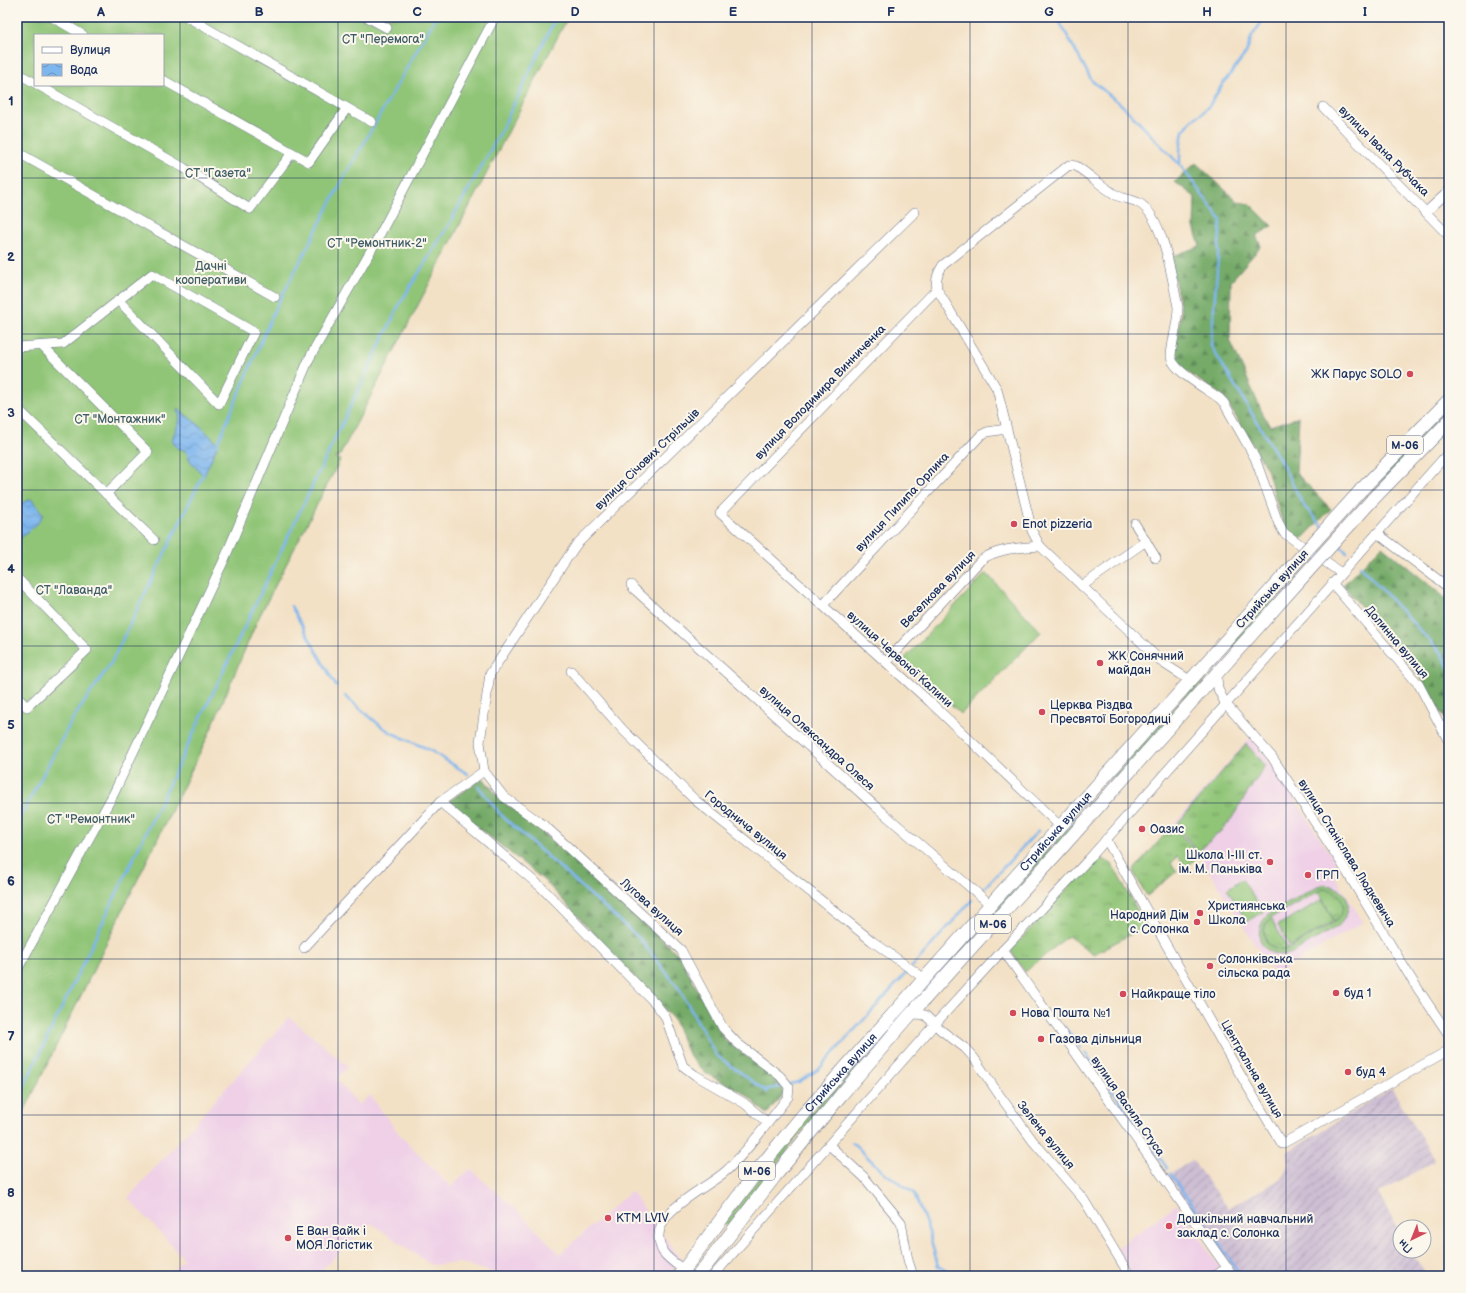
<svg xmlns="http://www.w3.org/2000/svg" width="1466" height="1293" font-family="'Balsamiq Sans',sans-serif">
  <defs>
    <pattern id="industrial-furrows" width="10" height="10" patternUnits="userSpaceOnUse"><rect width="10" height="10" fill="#cdbed3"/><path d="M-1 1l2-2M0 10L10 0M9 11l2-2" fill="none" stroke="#a69bae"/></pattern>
    <pattern id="grass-tufts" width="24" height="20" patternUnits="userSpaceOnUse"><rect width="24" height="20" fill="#90c577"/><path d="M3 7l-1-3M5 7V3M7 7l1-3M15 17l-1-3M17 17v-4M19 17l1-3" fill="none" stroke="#75a065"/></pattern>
    <pattern id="forest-firs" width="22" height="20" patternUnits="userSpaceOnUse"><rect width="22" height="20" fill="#74aa68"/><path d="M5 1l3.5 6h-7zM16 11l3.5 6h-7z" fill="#5e8b59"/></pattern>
    <pattern id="water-waves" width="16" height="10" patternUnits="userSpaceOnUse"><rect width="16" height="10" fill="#7eb6ee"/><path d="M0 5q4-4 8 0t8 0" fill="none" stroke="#6694c4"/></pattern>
  </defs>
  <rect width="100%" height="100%" fill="#fbf7ec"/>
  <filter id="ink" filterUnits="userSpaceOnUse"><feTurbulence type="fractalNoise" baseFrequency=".025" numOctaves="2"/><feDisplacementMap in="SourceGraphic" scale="8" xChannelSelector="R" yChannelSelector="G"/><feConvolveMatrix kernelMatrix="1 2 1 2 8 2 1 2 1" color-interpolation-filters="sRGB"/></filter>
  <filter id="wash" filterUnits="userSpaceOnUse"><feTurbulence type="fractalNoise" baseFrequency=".012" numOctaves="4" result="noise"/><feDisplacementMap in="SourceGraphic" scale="16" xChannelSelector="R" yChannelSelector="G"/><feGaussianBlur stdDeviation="0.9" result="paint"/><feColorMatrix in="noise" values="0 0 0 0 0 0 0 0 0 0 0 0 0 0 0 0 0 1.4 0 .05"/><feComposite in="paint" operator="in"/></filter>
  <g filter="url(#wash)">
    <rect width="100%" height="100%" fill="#f3e1c6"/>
    <g fill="#efd0e7">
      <polygon points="1250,738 1272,764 1340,869 1333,873 1363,922 1274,975 1199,855 1173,825"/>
      <polygon points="289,1017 348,1066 337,1080 359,1105 370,1095 399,1134 451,1187 470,1169 518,1211 560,1254 631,1191 681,1260 668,1276 504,1276 461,1263 431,1265 371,1223 315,1276 167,1276 184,1259 128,1198"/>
      <polygon points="1177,1204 1220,1268 1206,1276 1134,1276 1117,1248"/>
    </g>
    <polygon fill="url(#industrial-furrows)" points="1392,1088 1435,1161 1378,1193 1400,1233 1400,1251 1410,1251 1428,1276 1238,1276 1168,1176 1192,1160 1228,1208 1281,1179 1288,1165 1287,1152"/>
    <g fill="url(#grass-tufts)" stroke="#567a6a">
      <polygon points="1449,407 1449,414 1372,491 1370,489"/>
      <polygon points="1292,576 1295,578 1056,846 1053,844"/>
      <polygon points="1246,744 1265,765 1230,821 1223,829 1198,852 1176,825"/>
      <polygon points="1173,825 1199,855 1187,867 1177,856 1171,864 1177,871 1147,896 1133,871"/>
      <polygon points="1050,847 1052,850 811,1120 728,1226 724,1223 807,1117"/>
      <polygon points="1099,857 1112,864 1146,926 1094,954 1068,936 1025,972 1011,950 1092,862"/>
      <path d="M 1323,889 C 1343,889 1350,908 1335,922 L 1318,891 Z"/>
      <path d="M 1271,918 L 1288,949 C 1269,956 1256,932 1271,918 Z"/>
    </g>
    <g fill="url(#forest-firs)" stroke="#486c63">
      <polygon points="1196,163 1238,202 1250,204 1272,226 1256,236 1261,246 1231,281 1230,340 1262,412 1270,426 1299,417 1296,473 1331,509 1301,540 1285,531 1267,469 1224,397 1184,370 1174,358 1181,311 1170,257 1200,246 1194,227 1195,197 1175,182"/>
      <polygon points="1382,546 1449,601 1449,726 1421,678 1343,585"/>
      <polygon points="483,778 500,799 538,828 679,955 724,1039 779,1081 783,1093 767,1114 744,1093 705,1073 688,1054 674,1020 545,881 447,802"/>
    </g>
    <g fill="#90c577" stroke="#567a6a" fill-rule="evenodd">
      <path d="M 17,17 L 568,17 L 339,457 L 337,456 L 335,458 L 340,460 L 258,619 L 208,736 L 17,1126 ZM 35,35 L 163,35 L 163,85 L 35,85 Z"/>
      <polygon points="986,573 1041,632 961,714 904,659"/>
      <polygon points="1242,879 1263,912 1247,922 1227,889"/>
      <path d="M 1322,885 C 1348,885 1357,908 1338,926 L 1292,953 C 1264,962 1248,933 1269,914 L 1316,887 ZM 1323,889 C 1343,889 1350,908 1335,922 C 1324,928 1313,935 1302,941 C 1297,944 1292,948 1286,950 C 1276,952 1266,946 1264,936 C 1262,928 1266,922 1272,917 Z"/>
      <polygon points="1322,900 1334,921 1290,947 1278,925"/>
    </g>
    <g fill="url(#water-waves)" stroke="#4c72a6">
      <polygon points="178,409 200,426 218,444 204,476 191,462 186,451 176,447 172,439 180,420"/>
      <polygon points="31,499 43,514 38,523 17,541 17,505"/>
    </g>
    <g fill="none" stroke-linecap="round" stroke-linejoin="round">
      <g stroke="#7eb6ee" stroke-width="2.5">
        <polyline points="1057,17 1092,81 1123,106 1180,165 1221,220 1211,346 1280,460 1304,506 1323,527"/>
        <polyline points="1180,164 1180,150 1183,131 1192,120 1202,113 1209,106 1222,85 1246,53 1252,36 1265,17"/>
        <polyline points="217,445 274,311 341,183 436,17"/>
        <polyline points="1339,544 1347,552"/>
        <polyline points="1360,566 1441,653 1449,668"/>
        <polyline points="291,606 336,686"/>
        <polyline points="345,696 382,727 392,733 428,749 468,774"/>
        <polyline points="478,786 501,815 640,939 680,990 716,1055 767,1092"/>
        <polyline points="17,823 72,720 111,663 204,473"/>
        <polyline points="983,889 1038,831"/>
        <polyline points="912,967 972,900"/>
        <polyline points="1065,1028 1081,1048"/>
        <polyline points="1085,1053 1107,1082 1167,1168"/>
        <polyline points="790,1084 799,1082 819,1069 909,970"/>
        <polyline points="764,1090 784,1086"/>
        <polyline points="17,1101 399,305 449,224 499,135 556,17"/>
        <polyline points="852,1142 882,1171 914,1193 928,1229 938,1266 956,1276"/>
        <polyline points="1170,1173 1201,1218"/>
        <polyline points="1204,1221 1241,1276"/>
      </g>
    </g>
  </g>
  <g filter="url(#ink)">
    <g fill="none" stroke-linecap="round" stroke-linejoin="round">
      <defs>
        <g id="minor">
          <polyline points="52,17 83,35"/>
          <polyline points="187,17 372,122"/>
          <polyline points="367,17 387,28"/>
          <polyline points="17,73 35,83"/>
          <polyline points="163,80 309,162 347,108"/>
          <polyline points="38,85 184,168 250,209 292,153"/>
          <polyline points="1323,107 1449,236"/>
          <polyline points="17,152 275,297"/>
          <polyline points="1426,212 1449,191"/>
          <polyline points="937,289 720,513 930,702 1061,827"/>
          <polyline points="42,346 148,452 106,494"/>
          <polyline points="17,347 63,344 152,274 254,332 219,404 118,300"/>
          <polyline points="17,408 154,540"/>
          <polyline points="1135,524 1156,558"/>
          <polyline points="1377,533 1449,588"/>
          <polyline points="17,578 87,650 27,707 17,697"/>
          <polyline points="1332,583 1419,685 1449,742"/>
          <polyline points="631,585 634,589 875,806 991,905"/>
          <polyline points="1082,586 1146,541"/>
          <polyline points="823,605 981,435 987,432 1006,429"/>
          <path d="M 886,662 L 981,560 C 998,548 1020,548 1040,546"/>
          <polyline points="571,671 623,730 695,800 872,941 918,974 923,980"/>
          <polyline points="1219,671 1217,677 1218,689 1225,703 1272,757 1339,859 1412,980 1449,1035"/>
          <path d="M 1191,681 L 1163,663 L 1040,546 L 1032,531 L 997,389 L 937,289 C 935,279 938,273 943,265 L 1069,165 L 1076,166 C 1090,175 1102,187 1116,195 C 1123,199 1132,199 1139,203 C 1164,217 1172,280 1178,307 C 1178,323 1172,340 1171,356 C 1171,370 1208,390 1219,398 L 1224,403 L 1255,458 L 1278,522 L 1284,533 L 1341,573"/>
          <polyline points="484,771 480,742 490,674 576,545 915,212"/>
          <path d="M 484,771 L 504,797 L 545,826 L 681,950 L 723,1028 L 737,1043 L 780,1076 L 789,1087 L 788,1097 C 768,1122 749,1150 726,1171 C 704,1191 642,1214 663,1252 C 668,1259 677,1265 684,1270"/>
          <polyline points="484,771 440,802 541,887 655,1003 665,1016 683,1066 695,1075 744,1103 767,1122"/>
          <polyline points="1106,839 1237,1069 1282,1144 1449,1050"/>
          <polyline points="304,948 440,802"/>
          <polyline points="1003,950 1233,1276"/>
          <polyline points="17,970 114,793 224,560 309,359 379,236 495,17"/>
          <polyline points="910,1015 917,1014 925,1015 942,1031 965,1048 974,1058 1000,1096 1033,1141 1084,1200 1130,1276"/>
          <polyline points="829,1145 864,1177 901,1222 908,1260 913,1276"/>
          <polyline points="713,1276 935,1024 1003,950 1089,859 1449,452"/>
          <polyline points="1213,1276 1228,1268"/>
        </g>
        <g id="highway">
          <polyline points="1361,490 1449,400"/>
          <polyline points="1372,500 1449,421"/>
          <path id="s1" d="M 679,1276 L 761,1166 L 804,1114 L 1288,571"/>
          <polyline points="698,1276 775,1176 841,1095 910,1015 1058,852 1299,581"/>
        </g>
      </defs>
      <use href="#minor" stroke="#676d82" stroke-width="10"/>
      <use href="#highway" stroke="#676d82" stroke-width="14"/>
      <use href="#minor" stroke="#fff" stroke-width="9"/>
      <use href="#highway" stroke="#fff" stroke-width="13"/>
      <defs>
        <g id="highway-bridge">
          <polyline points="1288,571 1361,490"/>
          <polyline points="1299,581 1372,500"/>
        </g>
      </defs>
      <use href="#highway-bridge" stroke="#676d82" stroke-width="14" stroke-linecap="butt"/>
      <use href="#highway-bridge" stroke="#fff" stroke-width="13"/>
    </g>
  </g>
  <path fill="none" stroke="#1b2f5e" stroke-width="1" stroke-opacity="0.55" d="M 180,17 L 180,1276M 338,17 L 338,1276M 496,17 L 496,1276M 654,17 L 654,1276M 812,17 L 812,1276M 970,17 L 970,1276M 1128,17 L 1128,1276M 1286,17 L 1286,1276M 17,178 L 1449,178M 17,334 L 1449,334M 17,490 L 1449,490M 17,646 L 1449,646M 17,803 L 1449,803M 17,959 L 1449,959M 17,1115 L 1449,1115"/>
  <g fill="#d1495b" stroke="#fbf7ec" stroke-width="1.5">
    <circle cx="1410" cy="374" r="4"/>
    <circle cx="1014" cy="524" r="4"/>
    <circle cx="1100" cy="663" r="4"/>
    <circle cx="1042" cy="712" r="4"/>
    <circle cx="1142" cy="829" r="4"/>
    <circle cx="1270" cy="862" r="4"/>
    <circle cx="1308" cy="875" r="4"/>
    <circle cx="1200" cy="913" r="4"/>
    <circle cx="1197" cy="922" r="4"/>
    <circle cx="1210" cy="966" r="4"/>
    <circle cx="1336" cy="993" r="4"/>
    <circle cx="1123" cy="994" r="4"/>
    <circle cx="1013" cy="1013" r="4"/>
    <circle cx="1041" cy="1039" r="4"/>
    <circle cx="1348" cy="1072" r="4"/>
    <circle cx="608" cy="1218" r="4"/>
    <circle cx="1169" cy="1226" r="4"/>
    <circle cx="288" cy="1238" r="4"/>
  </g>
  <g text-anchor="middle" stroke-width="4" stroke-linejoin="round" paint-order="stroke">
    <g fill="#fbf7ec" stroke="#5e6b89" stroke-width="1">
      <rect x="1387" y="436" width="36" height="18" rx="3"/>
      <rect x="975" y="915" width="36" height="18" rx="3"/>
      <rect x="739" y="1162" width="36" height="18" rx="3"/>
    </g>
    <g font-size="11" font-weight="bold" fill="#1b2f5e">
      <text x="1405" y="449">М-06</text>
      <text x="993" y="928">М-06</text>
      <text x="757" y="1175">М-06</text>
    </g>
    <g font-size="12" fill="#3e5c66" stroke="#fbf7ec">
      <text x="383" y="43">СТ "Перемога"</text>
      <text x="218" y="177">СТ "Газета"</text>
      <text x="377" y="247">СТ "Ремонтник-2"</text>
      <text x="211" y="270">Дачні<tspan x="211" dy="14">кооперативи</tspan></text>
      <text x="120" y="423">СТ "Монтажник"</text>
      <text x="74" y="594">СТ "Лаванда"</text>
      <text x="91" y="823">СТ "Ремонтник"</text>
    </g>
    <g font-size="12" fill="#1b2f5e" stroke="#fbf7ec">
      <text transform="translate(1384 151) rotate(45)" y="4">вулиця Івана Рубчака</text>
      <text transform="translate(820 392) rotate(-46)" y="4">вулиця Володимира Винниченка</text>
      <text transform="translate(647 459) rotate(-44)" y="4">вулиця Січових Стрільців</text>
      <text transform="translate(902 502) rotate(-47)" y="4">вулиця Пилипа Орлика</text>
      <text transform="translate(938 589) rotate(-46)" y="4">Веселкова вулиця</text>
      <text transform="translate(1272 589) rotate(-48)" y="4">Стрийська вулиця</text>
      <text transform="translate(1397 642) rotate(50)" y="4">Долинна вулиця</text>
      <text transform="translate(900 659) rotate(42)" y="4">вулиця Червоної Калини</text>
      <text transform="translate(817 738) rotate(42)" y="4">вулиця Олександра Олеся</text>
      <text transform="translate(746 825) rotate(39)" y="4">Городнича вулиця</text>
      <text dy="4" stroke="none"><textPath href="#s1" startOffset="583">Стрийська вулиця</textPath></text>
      <text transform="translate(1347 853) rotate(58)" y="4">вулиця Станіслава Людкевича</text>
      <text transform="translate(652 907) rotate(42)" y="4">Лугова вулиця</text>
      <text transform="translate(1252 1069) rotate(60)" y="4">Центральна вулиця</text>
      <text dy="4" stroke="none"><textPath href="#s1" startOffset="260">Стрийська вулиця</textPath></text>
      <text transform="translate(1128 1106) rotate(55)" y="4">вулиця Василя Стуса</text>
      <text transform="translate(1046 1135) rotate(51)" y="4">Зелена вулиця</text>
    </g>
    <g font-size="12" fill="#1b2f5e" stroke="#fbf7ec" text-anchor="start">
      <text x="1402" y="378" text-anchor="end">ЖК Парус SOLO</text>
      <text x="1022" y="528">Enot pizzeria</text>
      <text x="1108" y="660">ЖК Сонячний<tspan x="1108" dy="14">майдан</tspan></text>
      <text x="1050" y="709">Церква Різдва<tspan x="1050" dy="14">Пресвятої Богородиці</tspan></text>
      <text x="1150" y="833">Оазис</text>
      <text x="1262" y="859" text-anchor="end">Школа І-ІІІ ст.<tspan x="1262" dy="14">ім. М. Паньківа</tspan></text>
      <text x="1316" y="879">ГРП</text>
      <text x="1208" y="910">Християнська<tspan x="1208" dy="14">Школа</tspan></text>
      <text x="1189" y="919" text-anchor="end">Народний Дім<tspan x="1189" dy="14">с. Солонка</tspan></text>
      <text x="1218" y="963">Солонківська<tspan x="1218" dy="14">сільска рада</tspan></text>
      <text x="1344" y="997">буд 1</text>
      <text x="1131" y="998">Найкраще тіло</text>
      <text x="1021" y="1017">Нова Пошта №1</text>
      <text x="1049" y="1043">Газова дільниця</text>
      <text x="1356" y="1076">буд 4</text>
      <text x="616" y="1222">KTM LVIV</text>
      <text x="1177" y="1223">Дошкільний навчальний<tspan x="1177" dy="14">заклад с. Солонка</tspan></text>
      <text x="296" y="1235">Е Ван Вайк і<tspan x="296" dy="14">МОЯ Логістик</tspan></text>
    </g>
  </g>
  <rect width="1466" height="1293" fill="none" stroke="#fbf7ec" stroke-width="44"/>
  <rect x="34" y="34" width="130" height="52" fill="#fbf7ec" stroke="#a1a7b3"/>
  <rect x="42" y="47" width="20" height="6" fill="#ffffff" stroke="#a1a7b3"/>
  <text x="70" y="54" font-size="12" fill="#1b2f5e">Вулиця</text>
  <rect x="42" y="64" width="20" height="12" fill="url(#water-waves)" stroke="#a1a7b3"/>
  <text x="70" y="74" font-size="12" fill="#1b2f5e">Вода</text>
  <g transform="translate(1412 1239) rotate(223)"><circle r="19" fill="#fbf7ec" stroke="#a1a7b3"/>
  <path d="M0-3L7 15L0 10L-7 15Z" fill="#d1495b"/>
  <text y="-6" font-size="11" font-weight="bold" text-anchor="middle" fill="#1b2f5e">Пн</text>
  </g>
  <rect x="22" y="22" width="1422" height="1249" fill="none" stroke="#1b2f5e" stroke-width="1.5"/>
  <g font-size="13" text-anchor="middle" font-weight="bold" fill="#1b2f5e">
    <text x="101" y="16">A</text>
    <text x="259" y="16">B</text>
    <text x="417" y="16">C</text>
    <text x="575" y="16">D</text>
    <text x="733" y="16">E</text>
    <text x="891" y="16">F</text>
    <text x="1049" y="16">G</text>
    <text x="1207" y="16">H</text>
    <text x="1365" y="16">I</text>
    <text x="11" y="105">1</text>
    <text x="11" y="261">2</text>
    <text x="11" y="417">3</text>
    <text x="11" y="573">4</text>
    <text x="11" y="729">5</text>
    <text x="11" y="885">6</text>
    <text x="11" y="1041">7</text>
    <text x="11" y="1197">8</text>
  </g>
</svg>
